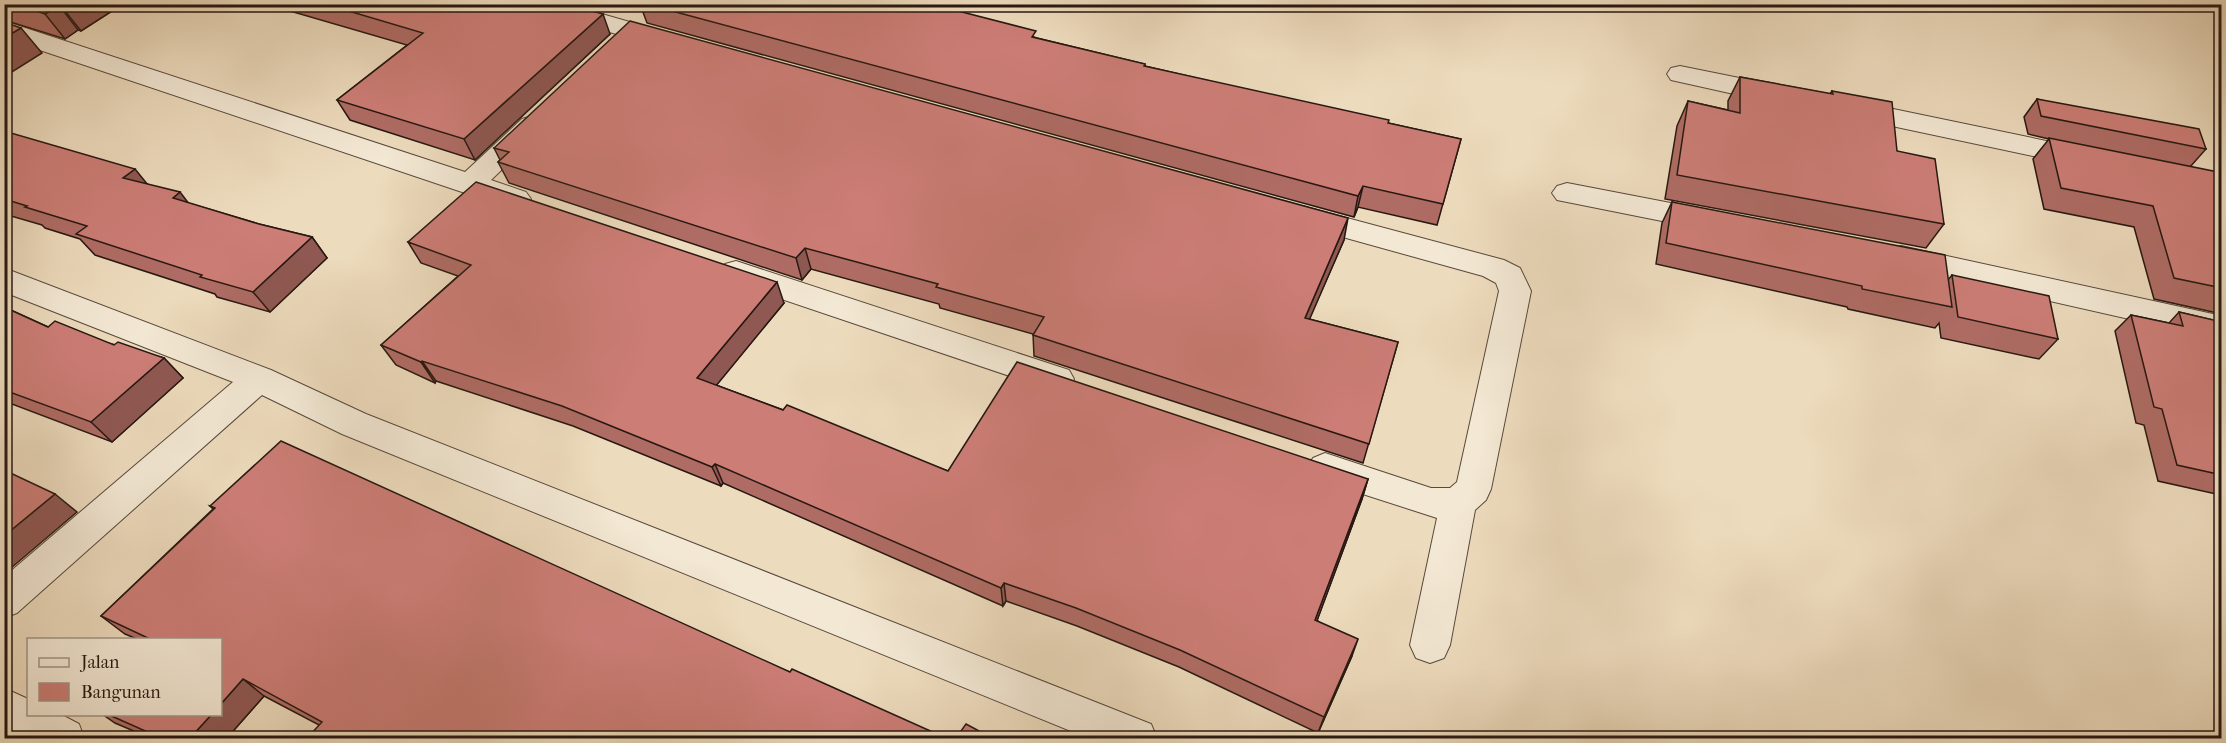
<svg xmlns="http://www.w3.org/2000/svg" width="2226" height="743" font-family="'IM FELL French Canon',serif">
  <rect width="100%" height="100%" fill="#eddbbd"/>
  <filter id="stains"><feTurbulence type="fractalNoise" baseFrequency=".00333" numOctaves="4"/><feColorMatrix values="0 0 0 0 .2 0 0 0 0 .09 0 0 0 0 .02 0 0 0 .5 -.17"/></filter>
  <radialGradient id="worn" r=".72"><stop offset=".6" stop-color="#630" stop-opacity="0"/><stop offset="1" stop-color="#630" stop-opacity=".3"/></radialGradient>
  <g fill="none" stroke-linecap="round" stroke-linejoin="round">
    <defs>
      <g id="street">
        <polygon points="525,4 567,4 675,35 679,40 675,45 666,48 528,9"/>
        <polygon points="4,21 465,172 522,119 532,116 542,119 546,125 542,131 491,180 526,192 531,199 526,206 516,209 459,191 4,38"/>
        <polygon points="1680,66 1779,86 1789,89 1792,95 1789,101 1779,104 1671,80 1667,74 1671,68"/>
        <polygon points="1850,100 2085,149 2095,151 2099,158 2095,165 2085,167 1840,115 1836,109 1840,103"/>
        <polygon points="1567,183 1712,211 1722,214 1727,221 1722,228 1712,231 1557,200 1552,193 1557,186"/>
        <polygon points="1302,206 1504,260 1520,268 1531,291 1491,489 1486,500 1475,510 1450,645 1444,658 1430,663 1416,658 1410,645 1437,518 1313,478 1307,468 1313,458 1325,453 1431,488 1450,488 1457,482 1499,291 1496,283 1483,276 1292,223 1287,216 1292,209"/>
        <polygon points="1901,246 2222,316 2222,340 1890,265 1886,257 1890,249"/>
        <polygon points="736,261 1069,370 1074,379 1069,388 1057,392 725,280 721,272 725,264"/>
        <polygon points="4,268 271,370 366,414 1151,724 1157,738 1088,738 342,434 262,395 17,613 4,618 4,577 233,382 4,292"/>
        <polygon points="4,688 28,699 28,714 60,714 79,724 84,738 24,738 4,728"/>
      </g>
    </defs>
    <use href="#street" stroke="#58493c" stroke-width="2"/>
    <use href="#street" fill="#f3e8d4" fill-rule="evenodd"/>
  </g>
  <g fill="#af6c65" stroke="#271811" stroke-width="1.5">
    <polygon points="4,4 123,4 81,31 78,30 65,39 4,20"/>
    <polygon points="266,4 568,4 610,34 475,160 350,120 337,100 407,45"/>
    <polygon points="640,4 931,4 1037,38 1145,64 1145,66 1388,123 1461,139 1437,225 1358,207 1354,217 647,23"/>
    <polygon points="1740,77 1830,94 1832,91 1897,151 1944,224 1926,248 1665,199 1677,126 1688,101 1728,110 1728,101"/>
    <polygon points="2037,99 2206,149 2190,167 2222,183 2222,314 2154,299 2134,227 2044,209 2033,159 2049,139 2028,134 2024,117"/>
    <polygon points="4,131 147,184 188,203 259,224 312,237 327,258 270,312 217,297 215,294 95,255 80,239 45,228 42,225 4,214"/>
    <polygon points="494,148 1344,240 1309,319 1398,342 1363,463 1034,356 1033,334 940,308 939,304 811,269 802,280 509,183 498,162 500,160"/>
    <polygon points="1672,202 1948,280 1952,275 2058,339 2039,359 1941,338 1939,323 1935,328 1848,309 1847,307 1656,264 1662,223"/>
    <polygon points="408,242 784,303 716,385 948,471 1368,479 1362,499 1317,620 1352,656 1318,733 1179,667 1077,626 1006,601 1003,606 723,483 721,486 573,426 436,381 435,383 396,365 381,345 458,276 421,263"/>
    <polygon points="4,307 48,327 164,358 183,378 112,442 4,401"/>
    <polygon points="2179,312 2222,322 2222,490 2216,494 2158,481 2144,425 2136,423 2115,331 2131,315 2169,323"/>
    <polygon points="210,506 790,672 946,738 319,725 264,696 227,738 150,738 115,723 102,714 220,714 220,639 137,639 125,634 101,616 213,509"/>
  </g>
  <g fill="#8f5853" stroke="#271811" stroke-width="1.5">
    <polygon points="64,4 123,4 81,31 61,6"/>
    <polygon points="59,5 78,30 65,39 45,14"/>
    <polygon points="603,14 610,34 475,160 464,139"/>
    <polygon points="21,28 42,53 4,77 4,38"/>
    <polygon points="135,169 152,190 123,178"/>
    <polygon points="1363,186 1358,207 1354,217 1358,196"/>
    <polygon points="180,192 196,213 173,198"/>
    <polygon points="1348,218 1344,240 1301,339 1305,318"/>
    <polygon points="312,237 327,258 270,312 253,292"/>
    <polygon points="805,248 811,269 802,280 796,258"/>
    <polygon points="777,282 784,303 706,398 697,378"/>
    <polygon points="164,358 183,378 112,442 91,422"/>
    <polygon points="422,361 436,381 435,383 421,362"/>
    <polygon points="715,464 723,483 721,486 712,467"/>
    <polygon points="1368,479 1362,499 1311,637 1315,620"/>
    <polygon points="55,494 77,512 4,574 4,536"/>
    <polygon points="1004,583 1006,601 1003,606 1001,588"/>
    <polygon points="1358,639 1352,656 1318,733 1324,717"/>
    <polygon points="243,679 264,696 227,738 190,738 212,714 220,714 220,705"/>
  </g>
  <g fill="#cc7d76" stroke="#271811" stroke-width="1.5">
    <polygon points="15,4 64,4 61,6 59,5 45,14"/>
    <polygon points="325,4 568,4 603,14 464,139 337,100 423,33"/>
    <polygon points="646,4 931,4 1036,31 1032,37 1145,64 1144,66 1389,120 1388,123 1461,139 1443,204 1363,186 1358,196"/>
    <polygon points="630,21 1348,218 1305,318 1398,342 1369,444 1033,335 1044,317 936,287 938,284 805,248 796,258 498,162 509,152 494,148"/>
    <polygon points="4,22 21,28 4,38"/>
    <polygon points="1740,77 1833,94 1832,91 1892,102 1897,151 1935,159 1944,224 1677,175 1688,101 1740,113"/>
    <polygon points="2037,99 2199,129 2206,149 2041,116"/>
    <polygon points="4,131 135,169 123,178 180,192 173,198 259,224 312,237 253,292 200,277 202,275 76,234 87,226 25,207 27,206 4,199"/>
    <polygon points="2049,138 2218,172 2222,183 2222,214 2216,212 2222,228 2222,288 2174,278 2153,206 2061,188"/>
    <polygon points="476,182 777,282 697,378 783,410 787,405 948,471 1017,362 1368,479 1315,620 1358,639 1324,717 1180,650 1076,608 1004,583 1001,588 715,464 712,467 562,406 422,361 421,362 381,345 471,265 408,242"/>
    <polygon points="1672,202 1945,255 1952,307 1862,289 1862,286 1666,243"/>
    <polygon points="1952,275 2049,296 2058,339 1958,317"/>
    <polygon points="4,307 48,327 55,321 114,345 118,342 164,358 91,422 4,390"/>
    <polygon points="2179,312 2222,322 2222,422 2220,422 2222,427 2222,475 2177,465 2162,409 2154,407 2131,315 2183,326"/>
    <polygon points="281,441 790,672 792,669 946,738 307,738 322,722 243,679 220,705 220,639 150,639 101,616 215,508 210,506"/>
    <polygon points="4,470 55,494 4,536"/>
    <polygon points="107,714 212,714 190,738 161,738"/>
    <polygon points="966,724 992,738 956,738"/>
  </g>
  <rect width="2226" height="743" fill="none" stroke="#eddbbd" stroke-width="24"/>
  <rect x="6" y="6" width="2214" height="731" fill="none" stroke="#271811" stroke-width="3"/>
  <rect x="12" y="12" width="2202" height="719" fill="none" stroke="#271811" stroke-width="1.5"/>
  <rect x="27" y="638" width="195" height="78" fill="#f3e8d4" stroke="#a19586" stroke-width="1.5"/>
  <rect x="39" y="658" width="30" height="9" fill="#f3e8d4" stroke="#a19586" stroke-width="1.5"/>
  <text x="81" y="668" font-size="18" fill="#271811">Jalan</text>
  <rect x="39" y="683" width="30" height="18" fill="#cc7d76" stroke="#a19586" stroke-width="1.5"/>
  <text x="81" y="698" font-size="18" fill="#271811">Bangunan</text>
  <rect width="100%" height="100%" filter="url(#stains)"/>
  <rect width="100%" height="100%" fill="url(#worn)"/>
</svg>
